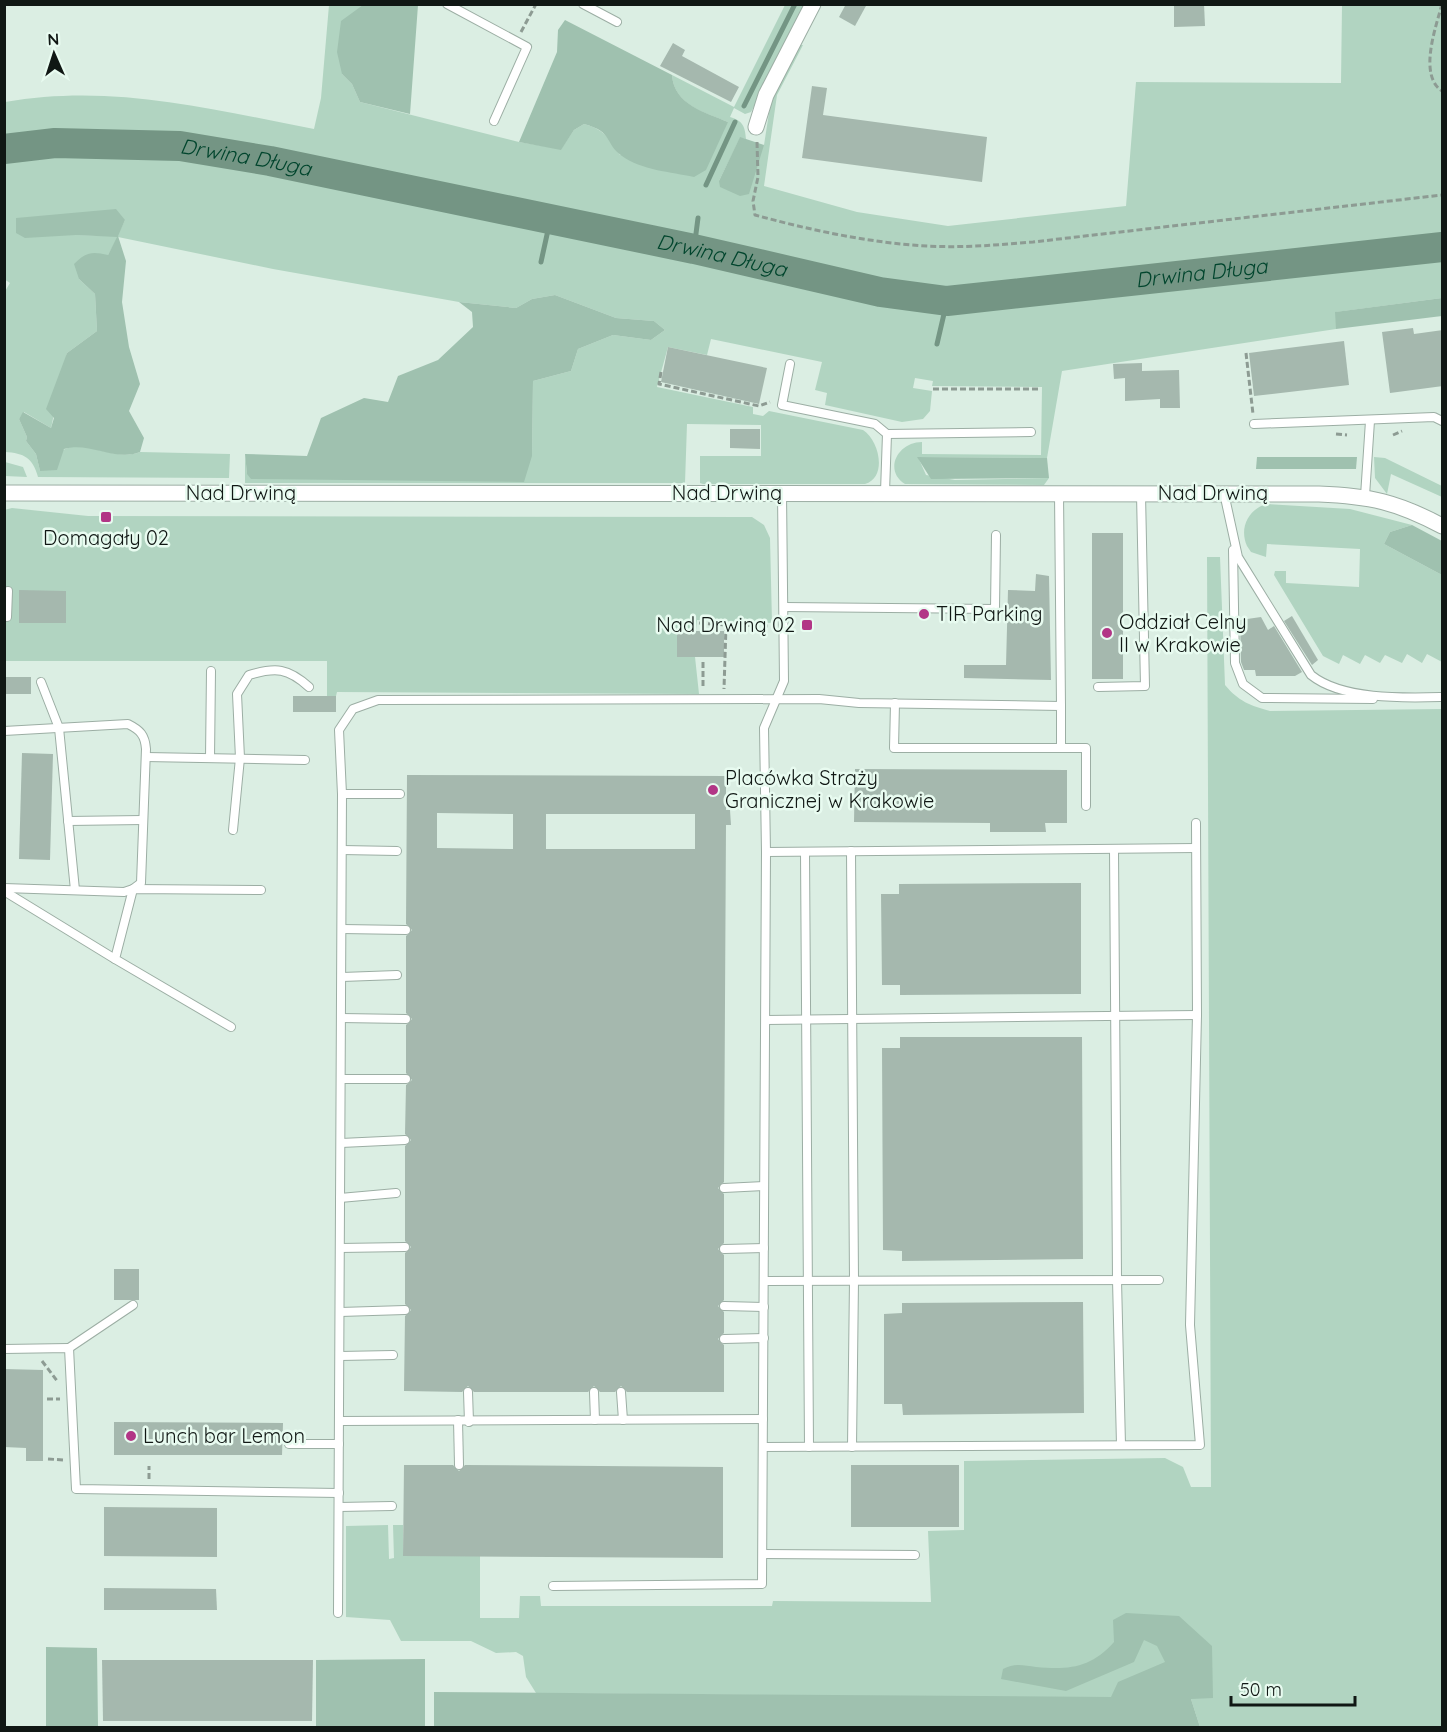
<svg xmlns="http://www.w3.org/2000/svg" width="1447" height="1732" font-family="Quicksand,sans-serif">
  <rect width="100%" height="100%" fill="#dbeee3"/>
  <g fill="#b1d4c1" fill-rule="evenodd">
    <path d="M 329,5 L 363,5 L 342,74 L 352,84 L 360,102 L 519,142 L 561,149 L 574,130 L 584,124 C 603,129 610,138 620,155 L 728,122 C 704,112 674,105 672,75 L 734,107 L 785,5 L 806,5 L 751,112 L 745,114 L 734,108 L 730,117 C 743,121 745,126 746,139 L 740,138 L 719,181 L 764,145 L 771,100 L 799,45 L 803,45 L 777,95 L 764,186 L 857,212 L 948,226 L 1126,206 L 1136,82 L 1341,83 L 1342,5 L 1442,5 L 1442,298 L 1336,312 L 1336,329 L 1062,371 L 1047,458 L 918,457 L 926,475 L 955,480 L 1049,478 L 1044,485 L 905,484 C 883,470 898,442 922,442 L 922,454 L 1041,455 L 1042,387 L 932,386 L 933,381 L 915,378 L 913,388 L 932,391 L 930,411 L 923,419 L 902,422 L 825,405 L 827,393 L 815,390 L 822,362 L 711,339 L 707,355 L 668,347 L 657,387 L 753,407 L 753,414 L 763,416 L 769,411 L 863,430 C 879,440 888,477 865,484 L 703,484 L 700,483 L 700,456 L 761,456 L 761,425 L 687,424 L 685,483 L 245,483 L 245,454 L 247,474 L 532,456 L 533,381 L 571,371 L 578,349 L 613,335 L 651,340 L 665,330 L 654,321 L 616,318 L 555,295 L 532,299 L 516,308 L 459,302 L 273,269 L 118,237 L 108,255 L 79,279 L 95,294 L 97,331 L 67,353 L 51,428 L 24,412 L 19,419 L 27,437 L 26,441 L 36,454 L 40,471 C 48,464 56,454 65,449 C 86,439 115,462 140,452 L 230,454 L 229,478 L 38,477 C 33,458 24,453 5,452 L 4,293 L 10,283 L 4,279 L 5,102 C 112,83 209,109 314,129 L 321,98 ZM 125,220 L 117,236 L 76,235 Z"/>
    <polygon points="1374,457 1385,458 1442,486 1442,497 1391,474 1387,494 1375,478"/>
    <polygon points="5,462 23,467 27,477 5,476"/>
    <path d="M 1266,504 L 1350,509 L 1412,525 L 1390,532 L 1384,544 L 1442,575 L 1442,662 L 1427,654 L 1422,663 L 1407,654 L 1402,663 L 1385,655 L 1380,663 L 1365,655 L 1360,664 L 1343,655 L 1339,664 L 1323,656 L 1274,575 L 1275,571 L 1286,571 L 1286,583 L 1359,587 L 1360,549 L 1267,544 L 1266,557 L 1251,552 L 1247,546 C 1239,528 1248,510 1266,504 Z"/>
    <polygon points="12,508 88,516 752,517 764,525 770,538 772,623 697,620 696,631 677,631 677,657 695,657 699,694 337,692 336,696 327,696 327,661 5,661 4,510"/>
    <path d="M 1207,557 L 1220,557 L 1225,685 C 1238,701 1251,706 1270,711 L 1442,709 L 1442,1727 L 1200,1727 L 1191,1699 L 536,1693 L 526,1677 L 523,1656 L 516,1652 L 496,1653 L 471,1641 L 401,1641 L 390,1620 L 346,1617 L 346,1526 L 388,1525 L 389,1559 L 394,1558 L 393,1525 L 403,1525 L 403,1556 L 480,1556 L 480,1618 L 519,1618 L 520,1596 L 540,1596 L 541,1606 L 772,1606 L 773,1601 L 931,1602 L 928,1531 L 964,1530 L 964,1461 L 1165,1458 L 1183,1467 L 1191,1487 L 1211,1487 Z"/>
  </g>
  <g fill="#9fc1af">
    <polygon points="363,5 418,5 410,114 360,102 352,84 342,74 337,52 341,21"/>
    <path d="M 565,20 L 672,75 C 674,105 705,112 728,122 L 706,170 L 694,177 C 671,172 641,170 622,156 C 604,143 614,132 584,124 L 574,130 L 561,150 L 519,142 L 557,52 L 558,30 Z"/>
    <polygon points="740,137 764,145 749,194 740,196 720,187 719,181"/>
    <path d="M 116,209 L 125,220 L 118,236 L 126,261 L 122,302 L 129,347 L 140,384 L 129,411 L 144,438 L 140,452 C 115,462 89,441 64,449 L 57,470 L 40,471 L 36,454 L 26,441 L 27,437 L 19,419 L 23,412 L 51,428 L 54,418 L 46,409 L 67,353 L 97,331 L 95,294 L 79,279 L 74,264 C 86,252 92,251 108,255 L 117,237 L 76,235 L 25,238 L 16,233 L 16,218 Z"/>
    <polygon points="555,295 616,318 654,321 665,330 651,340 613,335 578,349 571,371 533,381 532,456 524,482 251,479 247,474 245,454 307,456 321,418 364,398 388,402 398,376 438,360 473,327 472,312 459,302 516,308 532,299"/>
    <polygon points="1442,298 1442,316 1336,329 1335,312"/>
    <polygon points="917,457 1047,458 1049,478 931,479"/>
    <polygon points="1257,457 1357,457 1356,469 1256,469"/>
    <polygon points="1412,525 1442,541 1442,575 1384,544 1390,532"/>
    <path d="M 1126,1613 L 1179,1616 L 1212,1646 L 1213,1698 L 1191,1699 L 1200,1727 L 434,1727 L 434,1692 L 1111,1697 L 1118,1682 L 1165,1662 L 1157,1646 L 1144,1640 L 1134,1662 L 1066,1691 L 1001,1679 L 1003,1669 C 1014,1663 1023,1665 1036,1667 C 1069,1670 1091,1668 1114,1642 L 1113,1620 Z"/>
    <polygon points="46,1647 97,1648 98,1726 316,1726 316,1660 425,1659 425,1727 46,1727"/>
  </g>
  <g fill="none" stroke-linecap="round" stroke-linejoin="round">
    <g stroke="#749584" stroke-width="5">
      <polyline points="744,106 795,4"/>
      <polyline points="706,185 735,122"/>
      <polyline points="694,249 698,218"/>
      <polyline points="541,262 550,221"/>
      <polyline points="937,344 947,301"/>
    </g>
    <path stroke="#749584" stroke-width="30" id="s1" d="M 4,149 L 55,143 L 180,146 L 270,161 L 694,249 L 880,292 L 947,301 L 1442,247"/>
  </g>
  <g fill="#a5b8ae" fill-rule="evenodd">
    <polygon points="846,4 867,4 855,26 839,17"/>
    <polygon points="1174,4 1204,4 1205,26 1174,27"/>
    <polygon points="673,43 685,50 682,56 739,87 731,102 660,66"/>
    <polygon points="812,86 827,88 823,115 987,137 982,182 802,158"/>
    <polygon points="1413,328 1414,334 1443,330 1443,386 1390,393 1382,332"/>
    <polygon points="1344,341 1349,385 1254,396 1249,353"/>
    <polygon points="668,347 767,368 759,404 661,382"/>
    <polygon points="1142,363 1142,371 1179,370 1180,408 1160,408 1160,399 1125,401 1125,378 1114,379 1113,364"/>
    <polygon points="730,429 760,429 760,449 730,448"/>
    <rect x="1092" y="533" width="31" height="146"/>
    <polygon points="1036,574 1049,576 1051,680 964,678 964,665 1006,665 1008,590 1035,591"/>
    <polygon points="19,590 66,591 66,623 19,623"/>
    <polygon points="1292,616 1318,660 1312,665 1284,621"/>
    <polygon points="1261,617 1268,630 1274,626 1302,672 1295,676 1256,676 1255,670 1244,670 1241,662 1240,620"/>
    <rect x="677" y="631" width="47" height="26"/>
    <rect x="6" y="677" width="25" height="17"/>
    <rect x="293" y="696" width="43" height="16"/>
    <polygon points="22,753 53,754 50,860 19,859"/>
    <polygon points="855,769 1067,770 1067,823 1045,823 1046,832 990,832 990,823 854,822"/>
    <path d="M 407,775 L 726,776 L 726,810 L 730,810 L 731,825 L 726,825 L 724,1182 L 718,1188 L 724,1194 L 724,1243 L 718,1249 L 724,1255 L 724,1300 L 718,1306 L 724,1312 L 724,1333 L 718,1339 L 724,1345 L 724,1392 L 627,1392 L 621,1386 L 615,1392 L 600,1392 L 594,1386 L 588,1392 L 474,1392 L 468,1386 L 462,1392 L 404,1391 L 405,1316 L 411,1310 L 405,1304 L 405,1253 L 411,1247 L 405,1241 L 405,1146 L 411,1140 L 405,1134 L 406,1085 L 412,1080 L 406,1073 L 406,1025 L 412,1019 L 406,1013 L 406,936 L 412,930 L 406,924 ZM 437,813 L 513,814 L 513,849 L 437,848 ZM 546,814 L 695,814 L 695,849 L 546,849 Z"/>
    <polygon points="1081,883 1081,994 900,995 900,985 882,985 881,894 899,894 899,884"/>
    <polygon points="900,1037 1082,1037 1083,1259 902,1261 902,1251 883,1250 882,1048 900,1048"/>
    <rect x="114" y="1269" width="25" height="31"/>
    <polygon points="1083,1302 1084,1413 903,1415 902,1404 884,1404 884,1314 902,1313 902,1303"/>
    <polygon points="4,1369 43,1370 43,1461 26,1461 26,1448 4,1447"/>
    <polygon points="114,1422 283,1423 282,1455 114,1455"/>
    <polygon points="404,1465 453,1465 459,1471 465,1465 723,1467 723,1558 403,1556"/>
    <rect x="851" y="1465" width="108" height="62"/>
    <polygon points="104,1507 217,1508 217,1557 104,1556"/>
    <polygon points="104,1588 216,1589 217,1610 104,1610"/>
    <polygon points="102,1660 313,1660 312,1721 103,1721"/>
  </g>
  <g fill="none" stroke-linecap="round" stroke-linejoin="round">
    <defs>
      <g id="lane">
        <polyline points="447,4 527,47 494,121"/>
        <polyline points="583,4 617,22"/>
        <polyline points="790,364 782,405 875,424 887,434 1031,432"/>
        <polyline points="1254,424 1434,417 1442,421"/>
        <polyline points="885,492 887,434"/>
        <polyline points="1059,493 1061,706"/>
        <path d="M 1224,493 L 1238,557 L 1311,675 C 1342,700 1404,698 1442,697"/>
        <polyline points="1365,496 1370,421"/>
        <polyline points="1233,550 1235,663 1243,684 1262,698 1373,699"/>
        <polyline points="784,607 995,609 996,535"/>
        <polyline points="4,617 7,617 8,591"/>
        <polyline points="41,682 59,728 75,890"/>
        <polyline points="1098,687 1145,686 1141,494"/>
        <polyline points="895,703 894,748 1061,748"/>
        <path d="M 4,731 L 128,724 C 140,730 145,735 146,749 L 141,883 L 133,889 L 124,892 L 4,888"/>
        <polyline points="146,757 305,760"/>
        <polyline points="210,758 211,671"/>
        <polyline points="342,794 400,794"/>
        <polyline points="68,821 143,820"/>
        <path d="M 233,830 L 240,758 L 237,694 L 249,675 C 276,667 288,668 309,687"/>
        <polyline points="1114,849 1117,1280 1121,1445"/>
        <polyline points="342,850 397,851"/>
        <polyline points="851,851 854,1280 852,1447"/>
        <polyline points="766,852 1196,848"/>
        <polyline points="805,852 809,1447"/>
        <polyline points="4,891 115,959"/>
        <polyline points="342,929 406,930"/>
        <polyline points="342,977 397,975"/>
        <polyline points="341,1018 406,1019"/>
        <polyline points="766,1020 1197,1015"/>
        <polyline points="231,1027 115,959 133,889 261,890"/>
        <polyline points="341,1079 406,1079"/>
        <polyline points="341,1143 405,1140"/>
        <polyline points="724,1188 764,1186"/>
        <polyline points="340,1198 396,1193"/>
        <polyline points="340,1248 405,1247"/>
        <polyline points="724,1249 764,1248"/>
        <polyline points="764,1281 1159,1280"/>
        <polyline points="724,1306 764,1307"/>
        <polyline points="340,1312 405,1310"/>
        <polyline points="724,1339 764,1338"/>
        <polyline points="69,1348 133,1305"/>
        <polyline points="4,1349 69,1348 76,1489 339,1493"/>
        <polyline points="340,1356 393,1355"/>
        <polyline points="468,1392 469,1422"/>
        <polyline points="594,1392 595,1420"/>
        <polyline points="621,1392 623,1420"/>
        <polyline points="458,1420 459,1465"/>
        <polyline points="339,1421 763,1419"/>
        <polyline points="289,1444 339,1444"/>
        <polyline points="763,1447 1200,1445 1190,1325 1197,1015 1196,823"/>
        <polyline points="339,1507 392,1506"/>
        <polyline points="763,1554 915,1555"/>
        <polyline points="553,1586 762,1584 766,852 764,728 784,681 782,493"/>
        <polyline points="338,1613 342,794 339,730 353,709 378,700 819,699 859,703 1061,706 1061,748 1086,748 1086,806"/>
      </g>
      <g id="street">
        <polyline points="756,127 766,95 813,4"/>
        <path d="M 4,493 L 1319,494 C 1370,496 1397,502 1442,526"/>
      </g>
    </defs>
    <use href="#lane" stroke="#9caea4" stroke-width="10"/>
    <use href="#street" stroke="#9caea4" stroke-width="17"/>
    <g stroke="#8d9b93" stroke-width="3" stroke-dasharray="6 3" stroke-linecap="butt">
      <path d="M 1442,4 C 1436,27 1418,75 1442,91"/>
      <polyline points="521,32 536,4"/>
      <path d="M 757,142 L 758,177 L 753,201 L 755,215 C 810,230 870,243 927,246 C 962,248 997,245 1033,242 L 1442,195"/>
      <polyline points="1246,353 1253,414"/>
      <polyline points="661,372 659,384 759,406 770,402"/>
      <polyline points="933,389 1039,389"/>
      <polyline points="1336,434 1347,435"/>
      <polyline points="1393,435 1402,431"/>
      <polyline points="699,623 726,625 724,689"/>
      <polyline points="726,625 772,626"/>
      <polyline points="703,662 703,687"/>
      <polyline points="42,1361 58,1382"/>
      <polyline points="47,1399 60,1399"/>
      <polyline points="48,1459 64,1460"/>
      <polyline points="149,1479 149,1466"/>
    </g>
    <use href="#lane" stroke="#fff" stroke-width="8"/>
    <use href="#street" stroke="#fff" stroke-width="15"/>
  </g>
  <g fill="#b23686" stroke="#e8fbf0" stroke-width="2">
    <rect x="100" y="511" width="12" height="12" rx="3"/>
    <circle cx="924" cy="614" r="6"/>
    <rect x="801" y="619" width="12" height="12" rx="3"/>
    <circle cx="1107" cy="633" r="6"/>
    <circle cx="713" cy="790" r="6"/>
    <circle cx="131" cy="1436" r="6"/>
  </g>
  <g text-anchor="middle" stroke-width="5" stroke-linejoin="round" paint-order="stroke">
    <g font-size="20" fill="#101714" stroke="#e8fbf0">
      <text x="241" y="500">Nad Drwiną</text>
      <text x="727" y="500">Nad Drwiną</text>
      <text x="1213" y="500">Nad Drwiną</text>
    </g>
    <g font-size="20" fill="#101714" stroke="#e8fbf0" text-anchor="start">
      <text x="106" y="545" text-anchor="middle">Domagały 02</text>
      <text x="936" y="621">TIR Parking</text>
      <text x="1119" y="629">Oddział Celny<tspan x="1119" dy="23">II w Krakowie</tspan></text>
      <text x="795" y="632" text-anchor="end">Nad Drwiną 02</text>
      <text x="725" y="785">Placówka Straży<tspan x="725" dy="23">Granicznej w Krakowie</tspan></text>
      <text x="143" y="1443">Lunch bar Lemon</text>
    </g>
    <g font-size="21" font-style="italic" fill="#01452d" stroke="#e8fbf0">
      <text dy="7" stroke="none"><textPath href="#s1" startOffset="243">Drwina Długa</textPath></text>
      <text dy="7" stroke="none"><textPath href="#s1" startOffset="729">Drwina Długa</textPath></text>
      <text dy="7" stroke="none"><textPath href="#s1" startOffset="1215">Drwina Długa</textPath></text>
    </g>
  </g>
  <rect width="1447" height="1732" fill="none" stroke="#101714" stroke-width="12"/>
  <g transform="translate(54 54) rotate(357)" stroke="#e8fbf0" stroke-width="4.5" paint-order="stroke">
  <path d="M0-4.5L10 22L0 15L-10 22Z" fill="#101714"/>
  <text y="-9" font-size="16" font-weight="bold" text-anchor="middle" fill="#101714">N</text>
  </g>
  <path d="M1231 1696v9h124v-9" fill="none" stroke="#101714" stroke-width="3"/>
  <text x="1240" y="1696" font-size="18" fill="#101714" stroke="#e8fbf0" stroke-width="4.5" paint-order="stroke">50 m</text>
</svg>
